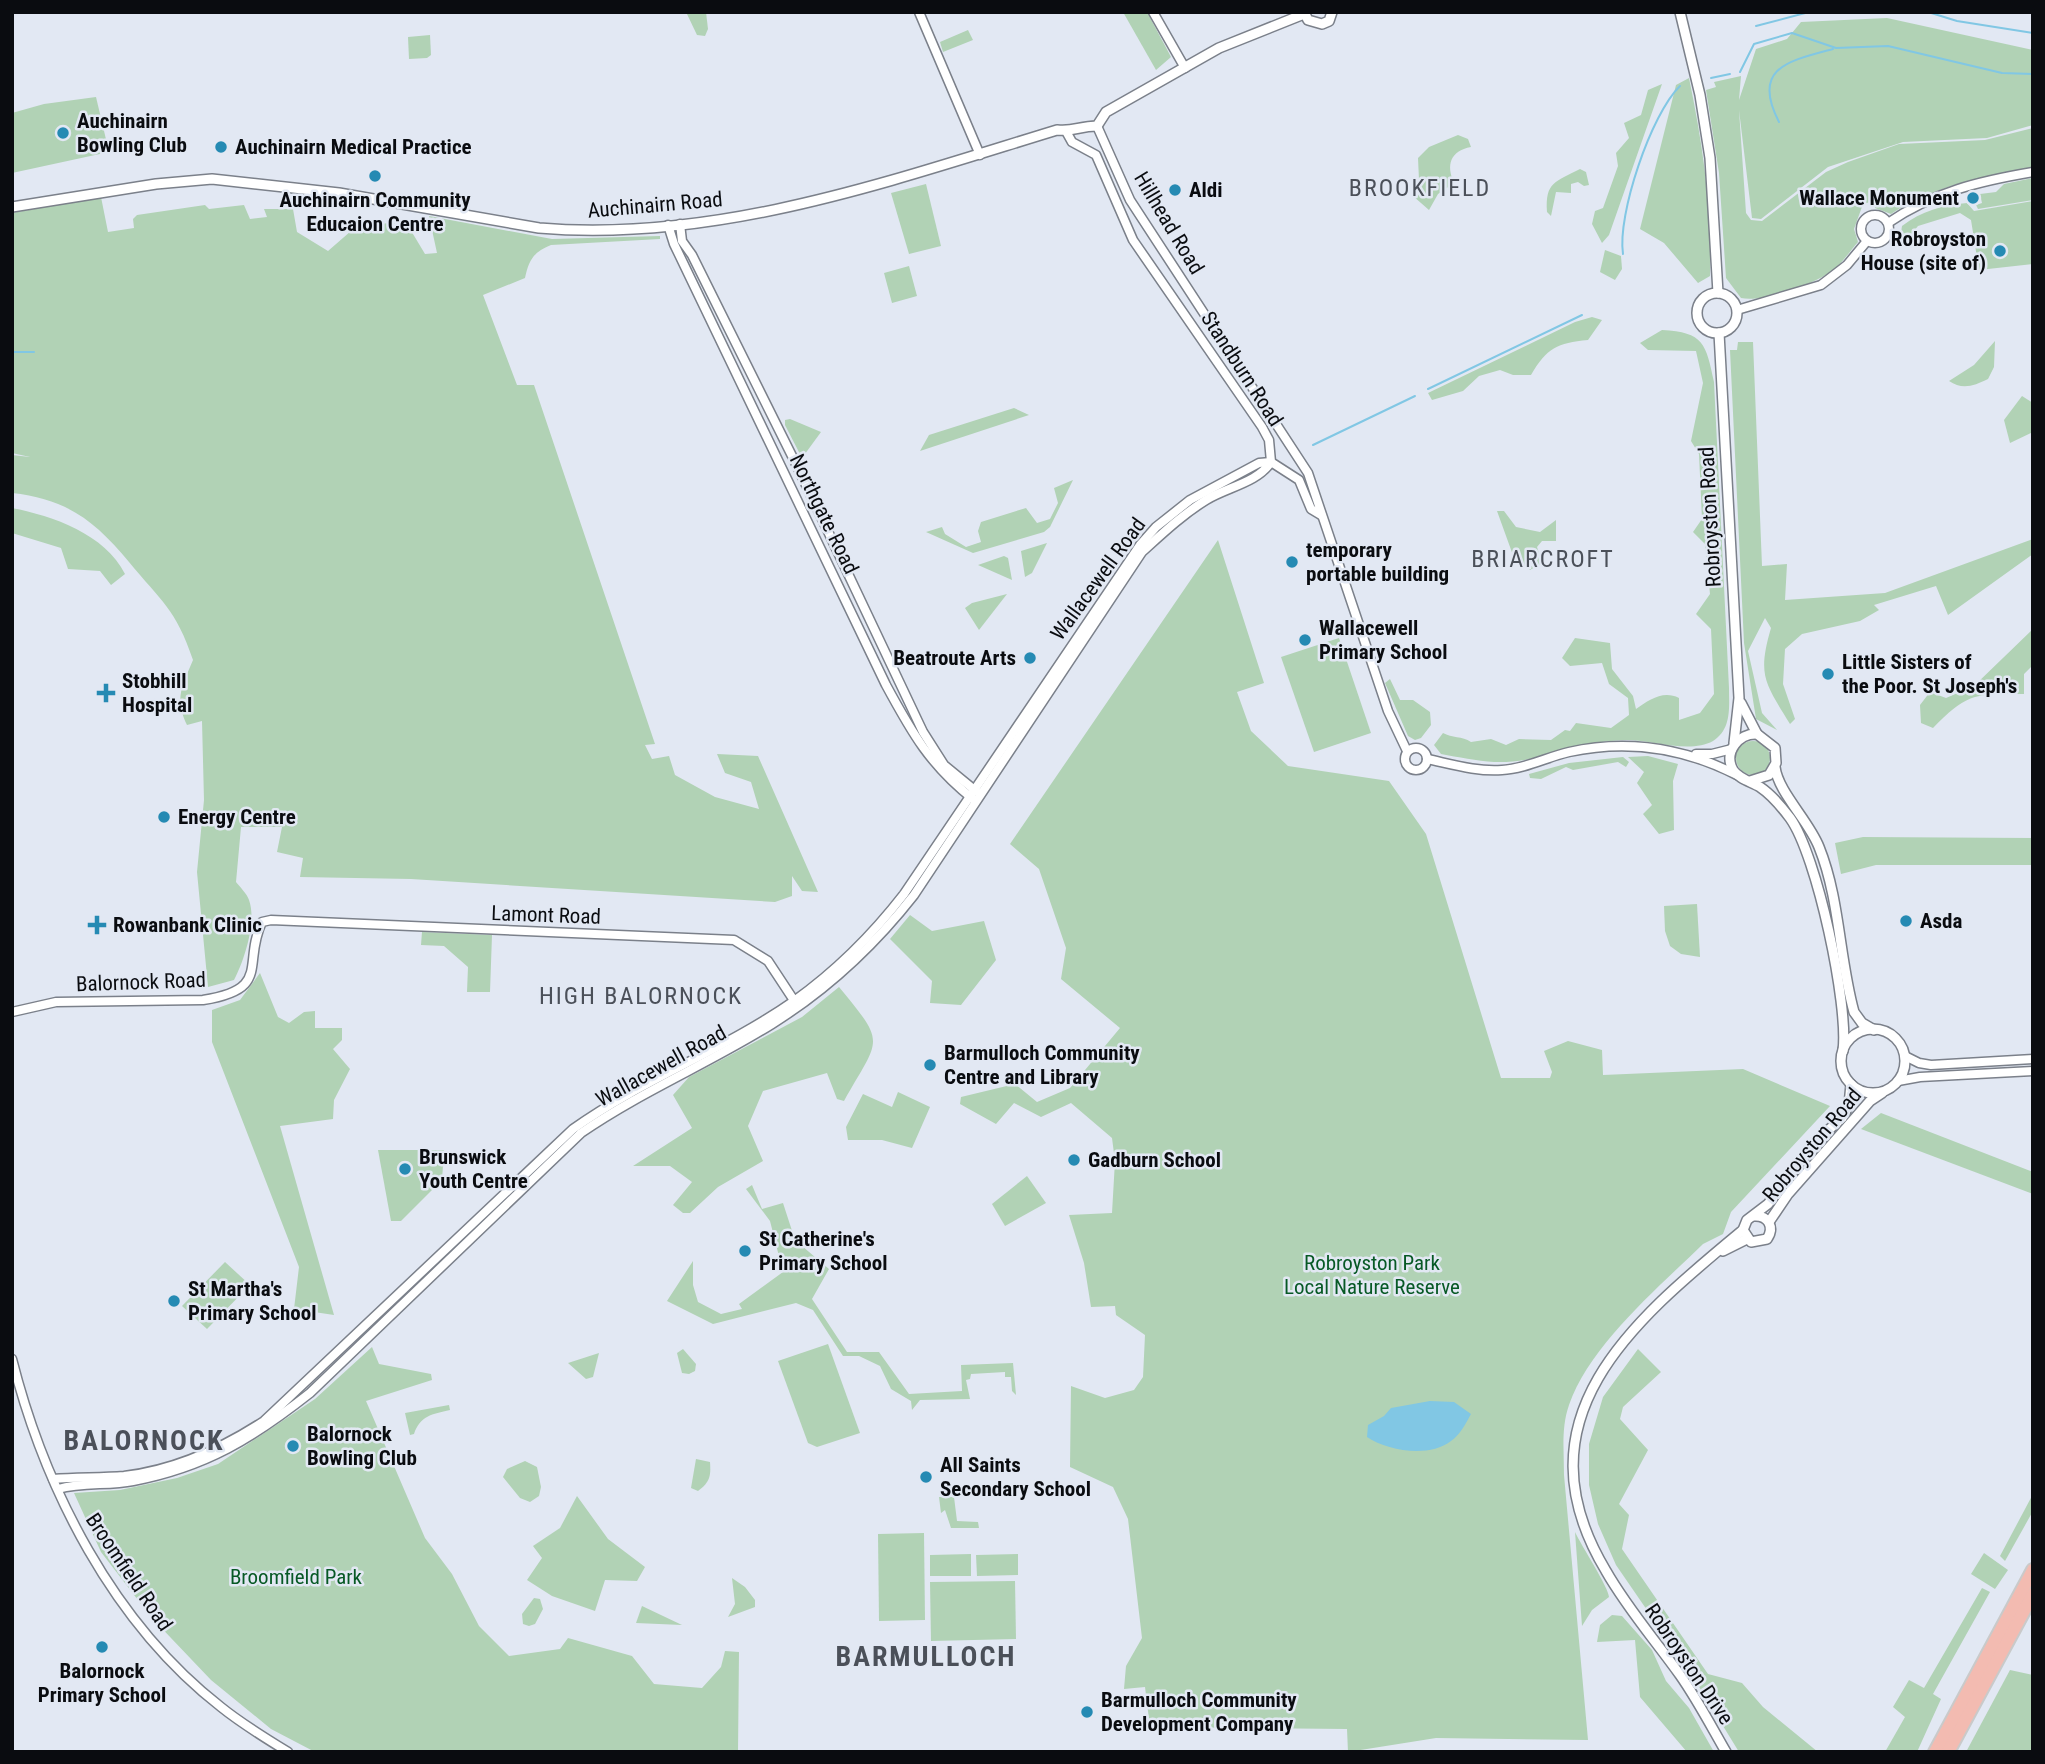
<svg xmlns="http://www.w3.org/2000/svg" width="2045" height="1764" font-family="'Roboto Condensed',sans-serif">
  <rect width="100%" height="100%" fill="#e2e8f3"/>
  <g fill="#b1d2b5">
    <polygon points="686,12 706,12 708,29 705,36 697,35"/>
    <polygon points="1123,12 1147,12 1171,57 1156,70"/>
    <path d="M 1887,18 L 2033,50 L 2033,125 L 1987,138 L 1903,142 L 1828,167 L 1761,219 L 1752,218 L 1739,110 L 1746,213 L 1751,220 L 1762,221 L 1826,172 L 1848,162 L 1899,144 L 1985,140 L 2033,128 L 2033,168 C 1984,175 1932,187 1891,214 L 1875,208 L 1874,201 L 1863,204 L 1854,229 L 1858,242 C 1851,250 1844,260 1836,268 C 1818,283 1764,303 1741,298 L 1726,278 L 1719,173 L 1706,90 L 1716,87 L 1714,82 L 1741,76 L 1739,100 L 1756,49 L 1787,39 L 1801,22 Z"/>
    <polygon points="968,30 973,40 943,52 940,42"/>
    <polygon points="430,35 431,55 427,58 409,59 408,37"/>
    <path d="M 1689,78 C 1703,146 1712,207 1710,276 L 1698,283 L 1664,243 L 1640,229 L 1676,85 Z"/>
    <polygon points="1662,84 1609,235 1602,243 1592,224 1595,211 1603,208 1618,166 1616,153 1629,138 1624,123 1641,115 1648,90"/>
    <polygon points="96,97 109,152 12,173 12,113 44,104"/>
    <path d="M 1458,135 L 1468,139 L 1471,147 C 1450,151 1446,165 1454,183 L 1438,194 L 1429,210 L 1413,196 L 1419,180 L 1418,158 L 1429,147 Z"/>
    <path d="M 1580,169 L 1586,172 L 1589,185 L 1584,186 L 1578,182 L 1571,184 L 1571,193 L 1556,192 L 1551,216 L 1547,212 C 1545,182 1555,182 1580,169 Z"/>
    <polygon points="2033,178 2033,200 1978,209 1976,205 1982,203 1980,194 1996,192 2004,184"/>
    <polygon points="926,184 941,246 909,254 891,193"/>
    <path d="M 101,197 L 108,232 L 134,228 L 133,219 L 137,215 L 205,205 L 209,209 L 244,205 L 250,219 L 267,217 L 264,209 L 293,209 L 297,232 L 328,251 L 351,231 L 392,222 L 401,228 L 410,229 L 425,254 L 437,253 L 429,216 L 552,239 L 660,236 L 660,239 L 551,245 C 534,252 529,259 525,278 L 483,295 L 517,385 L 534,385 L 655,744 L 645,745 L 652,759 L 669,756 L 675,775 L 715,797 L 759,809 L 751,782 L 725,773 L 717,754 L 758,756 L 818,892 L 802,891 L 792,876 L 792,896 L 775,902 L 411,879 L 300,877 L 303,858 L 277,852 L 282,827 L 241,827 L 236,882 C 240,887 247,894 249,900 C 257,922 244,961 234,980 L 208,987 L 197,872 L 204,800 L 202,721 L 187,725 C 174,699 182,686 193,660 C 176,609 161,601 129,562 C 95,521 67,499 12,493 L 12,455 L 30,457 L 12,453 L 12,213 Z"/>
    <path d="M 2033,201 L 2033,264 L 1979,270 L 1971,220 L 1960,213 L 1918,226 L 1903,244 L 1900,239 L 1902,226 C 1922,211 1942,205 1967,203 L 1974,211 Z"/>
    <polygon points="1605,250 1621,256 1622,269 1615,280 1600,272"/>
    <polygon points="909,266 917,296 892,303 884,273"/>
    <path d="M 1592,317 L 1602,320 L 1588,340 C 1557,343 1547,348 1531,375 L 1513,375 L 1500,370 L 1479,376 L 1463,391 L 1432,400 L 1428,393 L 1575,322 Z"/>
    <path d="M 1662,330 C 1704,332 1706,344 1714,382 L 1729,688 C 1729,707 1732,729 1713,741 C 1690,754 1652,740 1627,740 C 1582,740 1539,764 1494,762 C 1477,761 1458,757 1441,754 L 1434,745 L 1443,733 C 1452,738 1462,736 1471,742 L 1491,739 L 1506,745 L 1519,739 L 1551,740 L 1565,730 L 1570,731 L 1576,723 L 1611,728 L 1629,715 L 1628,698 L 1609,684 L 1602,663 L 1570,666 L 1562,658 L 1575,638 L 1610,643 L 1612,669 L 1633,696 L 1636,709 C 1649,700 1663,690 1679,698 L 1679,720 L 1700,713 L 1714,694 L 1711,629 L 1696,614 L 1710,594 L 1705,544 L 1693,532 L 1702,519 L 1699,454 L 1691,441 L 1703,383 L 1696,351 L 1648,350 L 1640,343 Z"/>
    <path d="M 1995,341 L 1994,367 L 1988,379 C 1974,386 1962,390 1949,381 L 1974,365 Z"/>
    <path d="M 1738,342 L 1753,342 L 1762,566 L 1787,564 L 1785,600 L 1885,593 L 2033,539 L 2033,554 L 1948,615 L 1936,586 L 1874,605 L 1879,610 L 1860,621 L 1802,634 L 1785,649 L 1783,684 L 1795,719 L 1790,724 C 1765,683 1757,676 1771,628 L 1765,618 L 1748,651 L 1762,713 L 1777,730 L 1756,719 L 1744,643 L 1730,350 L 1737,350 Z"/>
    <polygon points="2022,396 2033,403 2033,432 2010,443 2004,420"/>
    <polygon points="1014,408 1029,415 920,451 929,435"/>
    <polygon points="790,419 821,432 802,458 785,425 785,420"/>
    <polygon points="1073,480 1050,527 1044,532 973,553 926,532 942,527 945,534 966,547 981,542 978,531 981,522 1026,508 1037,523 1050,519 1058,503 1054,488"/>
    <path d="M 12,508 C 53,516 105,534 125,574 L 111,585 L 100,571 L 68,569 L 61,548 L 12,533 Z"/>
    <polygon points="1497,511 1504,511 1516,527 1540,532 1556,520 1556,541 1542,541 1537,547 1542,563 1530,570 1514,558"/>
    <path d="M 1218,540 L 1264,683 L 1237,692 L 1251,731 L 1288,766 L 1389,781 L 1426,834 L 1501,1078 L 1550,1078 L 1552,1072 L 1544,1051 L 1568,1041 L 1602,1050 L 1603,1075 L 1743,1069 L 1830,1106 L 1731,1212 L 1723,1234 L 1703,1244 C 1658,1288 1590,1345 1569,1405 C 1561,1428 1564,1451 1564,1475 L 1588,1740 L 1436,1738 L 1348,1752 L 1347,1729 L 1150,1727 L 1145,1687 L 1124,1689 L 1126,1666 L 1142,1638 L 1128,1519 L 1113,1487 L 1070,1467 L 1071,1386 L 1105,1398 L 1134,1390 L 1143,1377 L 1145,1335 L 1116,1315 L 1115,1306 L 1091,1307 L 1084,1263 L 1069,1215 L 1112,1213 L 1115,1161 L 1112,1138 L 1071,1103 L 1041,1117 L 1014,1103 L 996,1124 L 960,1104 L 961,1097 L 1015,1084 L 1037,1102 L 1070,1088 L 1120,1028 L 1061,979 L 1066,948 L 1039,869 L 1010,844 Z"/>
    <polygon points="1047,543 1032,573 1025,577 1021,551"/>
    <polygon points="1004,556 1008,558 1012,580 978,565"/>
    <polygon points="1007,594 979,630 965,608 972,603"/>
    <path d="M 2033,629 L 2033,665 L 2024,674 L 2024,694 C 1976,694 1968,692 1933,728 L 1921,723 L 1920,705 L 1930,692 L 1946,698 L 1974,686 Z"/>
    <polygon points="1339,638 1371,733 1314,752 1281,657"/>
    <polygon points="1390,679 1400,700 1413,700 1430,712 1431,725 1421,738 1415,740 1408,736 1385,683"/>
    <circle cx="1753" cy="758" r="17"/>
    <polygon points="1648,756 1678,764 1673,781 1674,830 1659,834 1643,814 1652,805 1637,783 1644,772 1628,757"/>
    <polygon points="1623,757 1629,762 1626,767 1618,762 1573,770 1566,767 1541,779 1530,778 1529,774 1569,763"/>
    <polygon points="1863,837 2033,838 2033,865 1876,865 1841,874 1835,843"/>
    <polygon points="1697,904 1700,957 1681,954 1670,946 1665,931 1664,906"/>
    <polygon points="910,915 932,931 984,921 996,960 961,1005 930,1003 932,981 890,939"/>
    <polygon points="422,932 492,935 490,992 467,992 468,967 444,946 421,945"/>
    <polygon points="260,973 278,1017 289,1023 304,1012 315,1011 315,1028 342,1028 342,1040 333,1049 350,1069 334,1100 333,1119 280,1126 334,1315 294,1309 299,1267 212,1042 212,1010 240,1000"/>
    <path d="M 839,987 C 887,1045 880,1037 844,1101 L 837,1099 L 827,1073 L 763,1091 L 748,1126 L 763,1161 L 718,1187 L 690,1213 L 683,1213 L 673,1205 L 692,1182 L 670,1166 L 633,1166 L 692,1128 L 673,1095 L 689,1077 L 802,1017 Z"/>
    <polygon points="898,1092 930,1107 912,1148 882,1140 848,1140 846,1127 863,1094 892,1107"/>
    <polygon points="1881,1113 2033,1172 2033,1194 1861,1129"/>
    <polygon points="378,1150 444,1150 442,1180 401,1221 391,1221"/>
    <polygon points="1027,1176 1046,1203 1005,1226 992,1204"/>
    <polygon points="752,1185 762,1209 783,1203 795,1240 829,1269 812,1299 847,1352 879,1352 909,1394 962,1391 961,1365 1013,1363 1016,1395 1012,1391 1011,1377 1005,1377 1005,1372 971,1374 970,1379 966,1380 970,1399 920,1400 912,1410 911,1401 891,1389 880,1366 859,1356 843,1356 813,1310 796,1303 713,1324 667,1301 693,1261 693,1285 698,1302 721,1314 742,1309 739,1304 783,1272 770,1221 746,1189"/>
    <polygon points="225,1262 250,1285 207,1329 182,1306"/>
    <polygon points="828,1344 860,1433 817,1447 808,1443 778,1361"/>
    <polygon points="372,1347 379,1364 431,1374 432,1380 366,1401 425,1538 452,1574 479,1626 509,1656 560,1649 568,1638 632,1656 654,1684 702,1688 721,1667 725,1651 739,1652 738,1752 315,1752 271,1729 211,1680 151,1617 101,1552 74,1493 120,1490 177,1478 218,1464 315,1399"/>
    <polygon points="683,1349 696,1364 695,1371 689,1374 682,1373 677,1353"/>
    <polygon points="1638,1349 1661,1372 1623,1407 1620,1419 1648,1450 1619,1504 1629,1515 1622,1549 1708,1674 1742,1683 1763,1707 1818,1752 1739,1752 1693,1677 1616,1565 1598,1524 1589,1485 1589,1444 1603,1397"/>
    <polygon points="599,1353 593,1377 586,1379 568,1363"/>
    <path d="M 449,1405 L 450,1410 C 432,1414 420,1416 414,1434 L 410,1435 L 405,1413 Z"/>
    <path d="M 696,1459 L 710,1462 C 711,1476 710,1482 698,1491 L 691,1488 Z"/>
    <polygon points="525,1461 537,1467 541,1487 539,1496 530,1502 520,1498 503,1477 507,1469"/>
    <polygon points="2033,1494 2033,1511 2005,1561 2000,1556"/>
    <polygon points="577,1496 608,1539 645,1567 637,1581 605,1580 595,1611 552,1596 527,1580 542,1558 533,1546 560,1528"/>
    <polygon points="939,1497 954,1497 957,1521 978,1522 979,1528 951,1528 945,1510 941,1513"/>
    <path d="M 1575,1532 C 1581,1545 1609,1588 1609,1597 L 1592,1610 L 1582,1626 Z"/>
    <polygon points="924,1533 925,1620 879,1621 878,1534"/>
    <polygon points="1984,1553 2008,1570 1995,1589 1971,1574"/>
    <polygon points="971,1554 971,1576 930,1576 930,1555"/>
    <polygon points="1018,1554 1018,1575 977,1576 976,1555"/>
    <polygon points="732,1578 745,1587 755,1600 755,1607 728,1617 735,1604"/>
    <polygon points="1015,1581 1016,1639 931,1641 930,1582"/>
    <polygon points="1982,1588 1990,1592 1933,1694 1941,1699 1917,1752 1885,1752 1905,1717 1893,1707 1909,1680 1924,1688"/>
    <polygon points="534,1598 540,1599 543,1609 535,1624 529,1626 523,1624 522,1614"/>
    <polygon points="642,1606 682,1625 636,1623"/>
    <polygon points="1612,1615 1622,1616 1652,1650 1666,1681 1689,1708 1714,1752 1687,1752 1640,1697 1635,1640 1597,1642 1600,1625"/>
    <polygon points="2010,1670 2033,1675 2033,1752 1966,1752"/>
  </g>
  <path fill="#81c7e4" d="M 1430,1401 L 1454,1402 L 1471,1414 C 1466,1423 1460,1435 1451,1441 C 1429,1458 1388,1451 1367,1437 L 1368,1425 L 1384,1416 L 1391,1408 Z"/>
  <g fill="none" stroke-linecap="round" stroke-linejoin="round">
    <g stroke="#81c7e4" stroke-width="2">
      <polyline points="1928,12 1957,21 2033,33"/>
      <polyline points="1756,26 1809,12"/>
      <polyline points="1740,72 1754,44 1792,33 1836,48 1888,46 2002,73 2033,74"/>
      <polyline points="1711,78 1730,74"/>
      <path d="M 1779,122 C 1751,68 1788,61 1833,49"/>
      <path d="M 1623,254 C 1617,215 1651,114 1680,86"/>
      <polyline points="12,352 34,352"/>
      <polyline points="1428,389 1582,315"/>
      <polyline points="1313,445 1415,396"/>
    </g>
    <defs>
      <g id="tertiary">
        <polyline points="919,12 980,155"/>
        <polyline points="1153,12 1185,68"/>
        <polyline points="1097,126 1130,200 1308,473 1388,711 1407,751"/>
        <polyline points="1067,133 1072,142 1096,155 1133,240 1262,427 1269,440 1271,462 1299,480 1311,509 1321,515"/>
        <circle cx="1875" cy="229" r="14"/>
        <path d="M 1888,223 C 1933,192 1980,181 2033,172"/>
        <polyline points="680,224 682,241 692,255 797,466 923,732 944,765 977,792"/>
        <path d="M 668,225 L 674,244 L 886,685 C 912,733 930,765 973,799"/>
        <polyline points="1737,310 1821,285 1847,265 1867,241"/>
        <circle cx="1416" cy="759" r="11"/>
        <polyline points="1696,754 1712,754 1732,749"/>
        <path d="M 1427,759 C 1451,764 1477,772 1502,770 C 1525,769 1547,757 1569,752 C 1628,739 1684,748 1737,775"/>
        <path d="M 12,1012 L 56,1002 L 203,1000 C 272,989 242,964 262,922 L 271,920 L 734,940 L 768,961 L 797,1005"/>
        <polyline points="1905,1056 1919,1063 1931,1065 2033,1059"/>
        <polyline points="1898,1081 1920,1077 2033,1071"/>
        <path d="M 12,1359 C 45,1489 113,1623 221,1707 C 242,1724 265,1738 288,1752"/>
        <path d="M 53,1479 C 77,1477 100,1478 124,1476 C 175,1470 221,1449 264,1421 L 573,1129 C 643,1079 724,1050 794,1001 C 836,971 873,934 904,894 L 1140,545 L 1156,527 L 1190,500 L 1259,463 L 1271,462"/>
        <path d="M 58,1489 C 83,1482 108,1486 133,1481 C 206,1467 253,1438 310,1393 L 581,1133 C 642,1091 710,1063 772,1024 C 828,989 874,946 914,895 L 1142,552 C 1163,533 1182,515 1206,500 C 1227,487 1257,483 1271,462"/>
      </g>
      <g id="secondary">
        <polyline points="1304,12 1308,20 1322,24 1329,21 1332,12"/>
        <polyline points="1680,12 1700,95 1710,158 1718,293"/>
        <path d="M 12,207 L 156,184 L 212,179 L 339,193 L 539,228 C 716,243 890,181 1057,130 C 1074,132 1079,126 1097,126 L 1106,112 L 1219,48 L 1304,14"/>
        <circle cx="1717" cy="313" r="20"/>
        <polyline points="1719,333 1739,698 1734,743"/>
        <polyline points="1741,703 1757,734"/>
        <path d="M 1775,767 C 1778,792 1809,821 1819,847 C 1840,899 1839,958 1854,1012 L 1862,1023 L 1874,1030"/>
        <path d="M 1750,781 L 1769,775 L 1776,763 L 1775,748 L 1757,734 C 1739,733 1723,752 1733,770 C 1739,779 1752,782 1760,787 C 1772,795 1781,806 1790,818 C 1817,855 1849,1006 1843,1051"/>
        <circle cx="1873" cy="1061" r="32"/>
        <polyline points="1769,1222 1788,1194 1870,1101 1882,1093"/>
        <path d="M 1743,1230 L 1751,1242 L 1767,1239 C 1775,1227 1768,1215 1754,1216"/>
        <polyline points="1723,1251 1747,1239"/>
        <path d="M 1726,1752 C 1711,1726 1697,1699 1680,1675 C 1655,1640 1627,1608 1606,1571 C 1514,1418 1633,1321 1743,1230 L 1747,1220 L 1768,1204 L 1780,1189 L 1815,1142 L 1842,1118 L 1849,1105 L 1851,1084"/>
      </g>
      <g id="motorway">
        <polyline points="1935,1752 2033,1570"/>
        <polyline points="1948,1752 2033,1594"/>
      </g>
    </defs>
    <use href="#tertiary" stroke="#7b808a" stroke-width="11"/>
    <use href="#secondary" stroke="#7b808a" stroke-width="12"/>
    <use href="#motorway" stroke="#c9caca" stroke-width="16"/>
    <use href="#tertiary" stroke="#fff" stroke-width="8"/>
    <use href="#secondary" stroke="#fff" stroke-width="9"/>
    <use href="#motorway" stroke="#f3bbb1" stroke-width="12"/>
  </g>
  <g fill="#258ab3" stroke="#e2e8f3" stroke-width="2.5">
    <circle cx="63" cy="133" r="7"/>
    <circle cx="221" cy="147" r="7"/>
    <circle cx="375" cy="176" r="7"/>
    <circle cx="1175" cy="190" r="7"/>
    <circle cx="1973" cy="198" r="7"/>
    <circle cx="2000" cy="251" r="7"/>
    <circle cx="1292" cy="562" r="7"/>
    <circle cx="1305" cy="640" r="7"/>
    <circle cx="1030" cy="658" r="7"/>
    <circle cx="1828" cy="674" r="7"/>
    <path d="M102.5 682.5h7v7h7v7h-7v7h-7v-7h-7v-7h7z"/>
    <circle cx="164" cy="817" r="7"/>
    <circle cx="1906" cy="921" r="7"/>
    <path d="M93.5 914.5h7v7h7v7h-7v7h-7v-7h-7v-7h7z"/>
    <circle cx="930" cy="1065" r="7"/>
    <circle cx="1074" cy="1160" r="7"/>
    <circle cx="405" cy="1169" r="7"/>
    <circle cx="745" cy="1251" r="7"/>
    <circle cx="174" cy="1301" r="7"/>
    <circle cx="293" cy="1446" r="7"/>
    <circle cx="926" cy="1477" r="7"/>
    <circle cx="102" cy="1647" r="7"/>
    <circle cx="1087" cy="1712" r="7"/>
  </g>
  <g text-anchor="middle" stroke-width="5" stroke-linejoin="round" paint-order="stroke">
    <g font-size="21" font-weight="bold" fill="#0a0c10" stroke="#e2e8f3" text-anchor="start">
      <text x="77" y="128">Auchinairn<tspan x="77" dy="24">Bowling Club</tspan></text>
      <text x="235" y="154">Auchinairn Medical Practice</text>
      <text x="1189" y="197">Aldi</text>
      <text x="1959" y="205" text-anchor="end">Wallace Monument</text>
      <text x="375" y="207" text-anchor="middle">Auchinairn Community<tspan x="375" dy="24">Educaion Centre</tspan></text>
      <text x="1986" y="246" text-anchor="end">Robroyston<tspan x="1986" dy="24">House (site of)</tspan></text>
      <text x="1306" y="557">temporary<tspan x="1306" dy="24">portable building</tspan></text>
      <text x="1319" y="635">Wallacewell<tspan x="1319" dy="24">Primary School</tspan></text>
      <text x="1016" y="665" text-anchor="end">Beatroute Arts</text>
      <text x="1842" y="669">Little Sisters of<tspan x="1842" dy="24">the Poor. St Joseph's</tspan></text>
      <text x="122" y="688">Stobhill<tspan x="122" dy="24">Hospital</tspan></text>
      <text x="178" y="824">Energy Centre</text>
      <text x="1920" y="928">Asda</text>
      <text x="113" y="932">Rowanbank Clinic</text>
      <text x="944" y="1060">Barmulloch Community<tspan x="944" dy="24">Centre and Library</tspan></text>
      <text x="419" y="1164">Brunswick<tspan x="419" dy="24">Youth Centre</tspan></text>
      <text x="1088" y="1167">Gadburn School</text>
      <text x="759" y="1246">St Catherine's<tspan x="759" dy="24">Primary School</tspan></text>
      <text x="188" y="1296">St Martha's<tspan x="188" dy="24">Primary School</tspan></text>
      <text x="307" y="1441">Balornock<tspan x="307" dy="24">Bowling Club</tspan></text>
      <text x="940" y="1472">All Saints<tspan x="940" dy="24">Secondary School</tspan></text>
      <text x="102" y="1678" text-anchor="middle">Balornock<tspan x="102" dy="24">Primary School</tspan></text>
      <text x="1101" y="1707">Barmulloch Community<tspan x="1101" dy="24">Development Company</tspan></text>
    </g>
    <g font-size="21" fill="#0a0c10" stroke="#e2e8f3">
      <text transform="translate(655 205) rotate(-5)" y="7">Auchinairn Road</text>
      <text transform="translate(1169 223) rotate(59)" y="7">Hillhead Road</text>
      <text transform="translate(1242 369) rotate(57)" y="7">Standburn Road</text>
      <text transform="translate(824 514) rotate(64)" y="7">Northgate Road</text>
      <text transform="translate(1710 517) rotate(-93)" y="7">Robroyston Road</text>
      <text transform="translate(1098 579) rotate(-54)" y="7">Wallacewell Road</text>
      <text transform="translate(546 915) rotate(2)" y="7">Lamont Road</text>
      <text transform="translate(141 982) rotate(-2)" y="7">Balornock Road</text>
      <text transform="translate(661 1066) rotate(-29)" y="7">Wallacewell Road</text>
      <text transform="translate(1812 1145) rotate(-50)" y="7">Robroyston Road</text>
      <text transform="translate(129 1572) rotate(56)" y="7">Broomfield Road</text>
      <text transform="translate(1689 1664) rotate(56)" y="7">Robroyston Drive</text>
    </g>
    <g font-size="21" fill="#075925" stroke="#e2e8f3">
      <text x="1372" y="1270">Robroyston Park<tspan x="1372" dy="24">Local Nature Reserve</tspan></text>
      <text x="296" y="1584">Broomfield Park</text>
    </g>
    <g font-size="24" letter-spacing="2" fill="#4b5059" stroke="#e2e8f3">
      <text x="1420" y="196">BROOKFIELD</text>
      <text x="1543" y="567">BRIARCROFT</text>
      <text x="641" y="1004">HIGH BALORNOCK</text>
    </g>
    <g font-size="28" font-weight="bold" letter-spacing="2" fill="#4b5059" stroke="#e2e8f3">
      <text x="144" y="1450">BALORNOCK</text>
      <text x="926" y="1666">BARMULLOCH</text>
    </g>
  </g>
  <rect width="2045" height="1764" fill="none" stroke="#0a0c10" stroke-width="28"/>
</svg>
